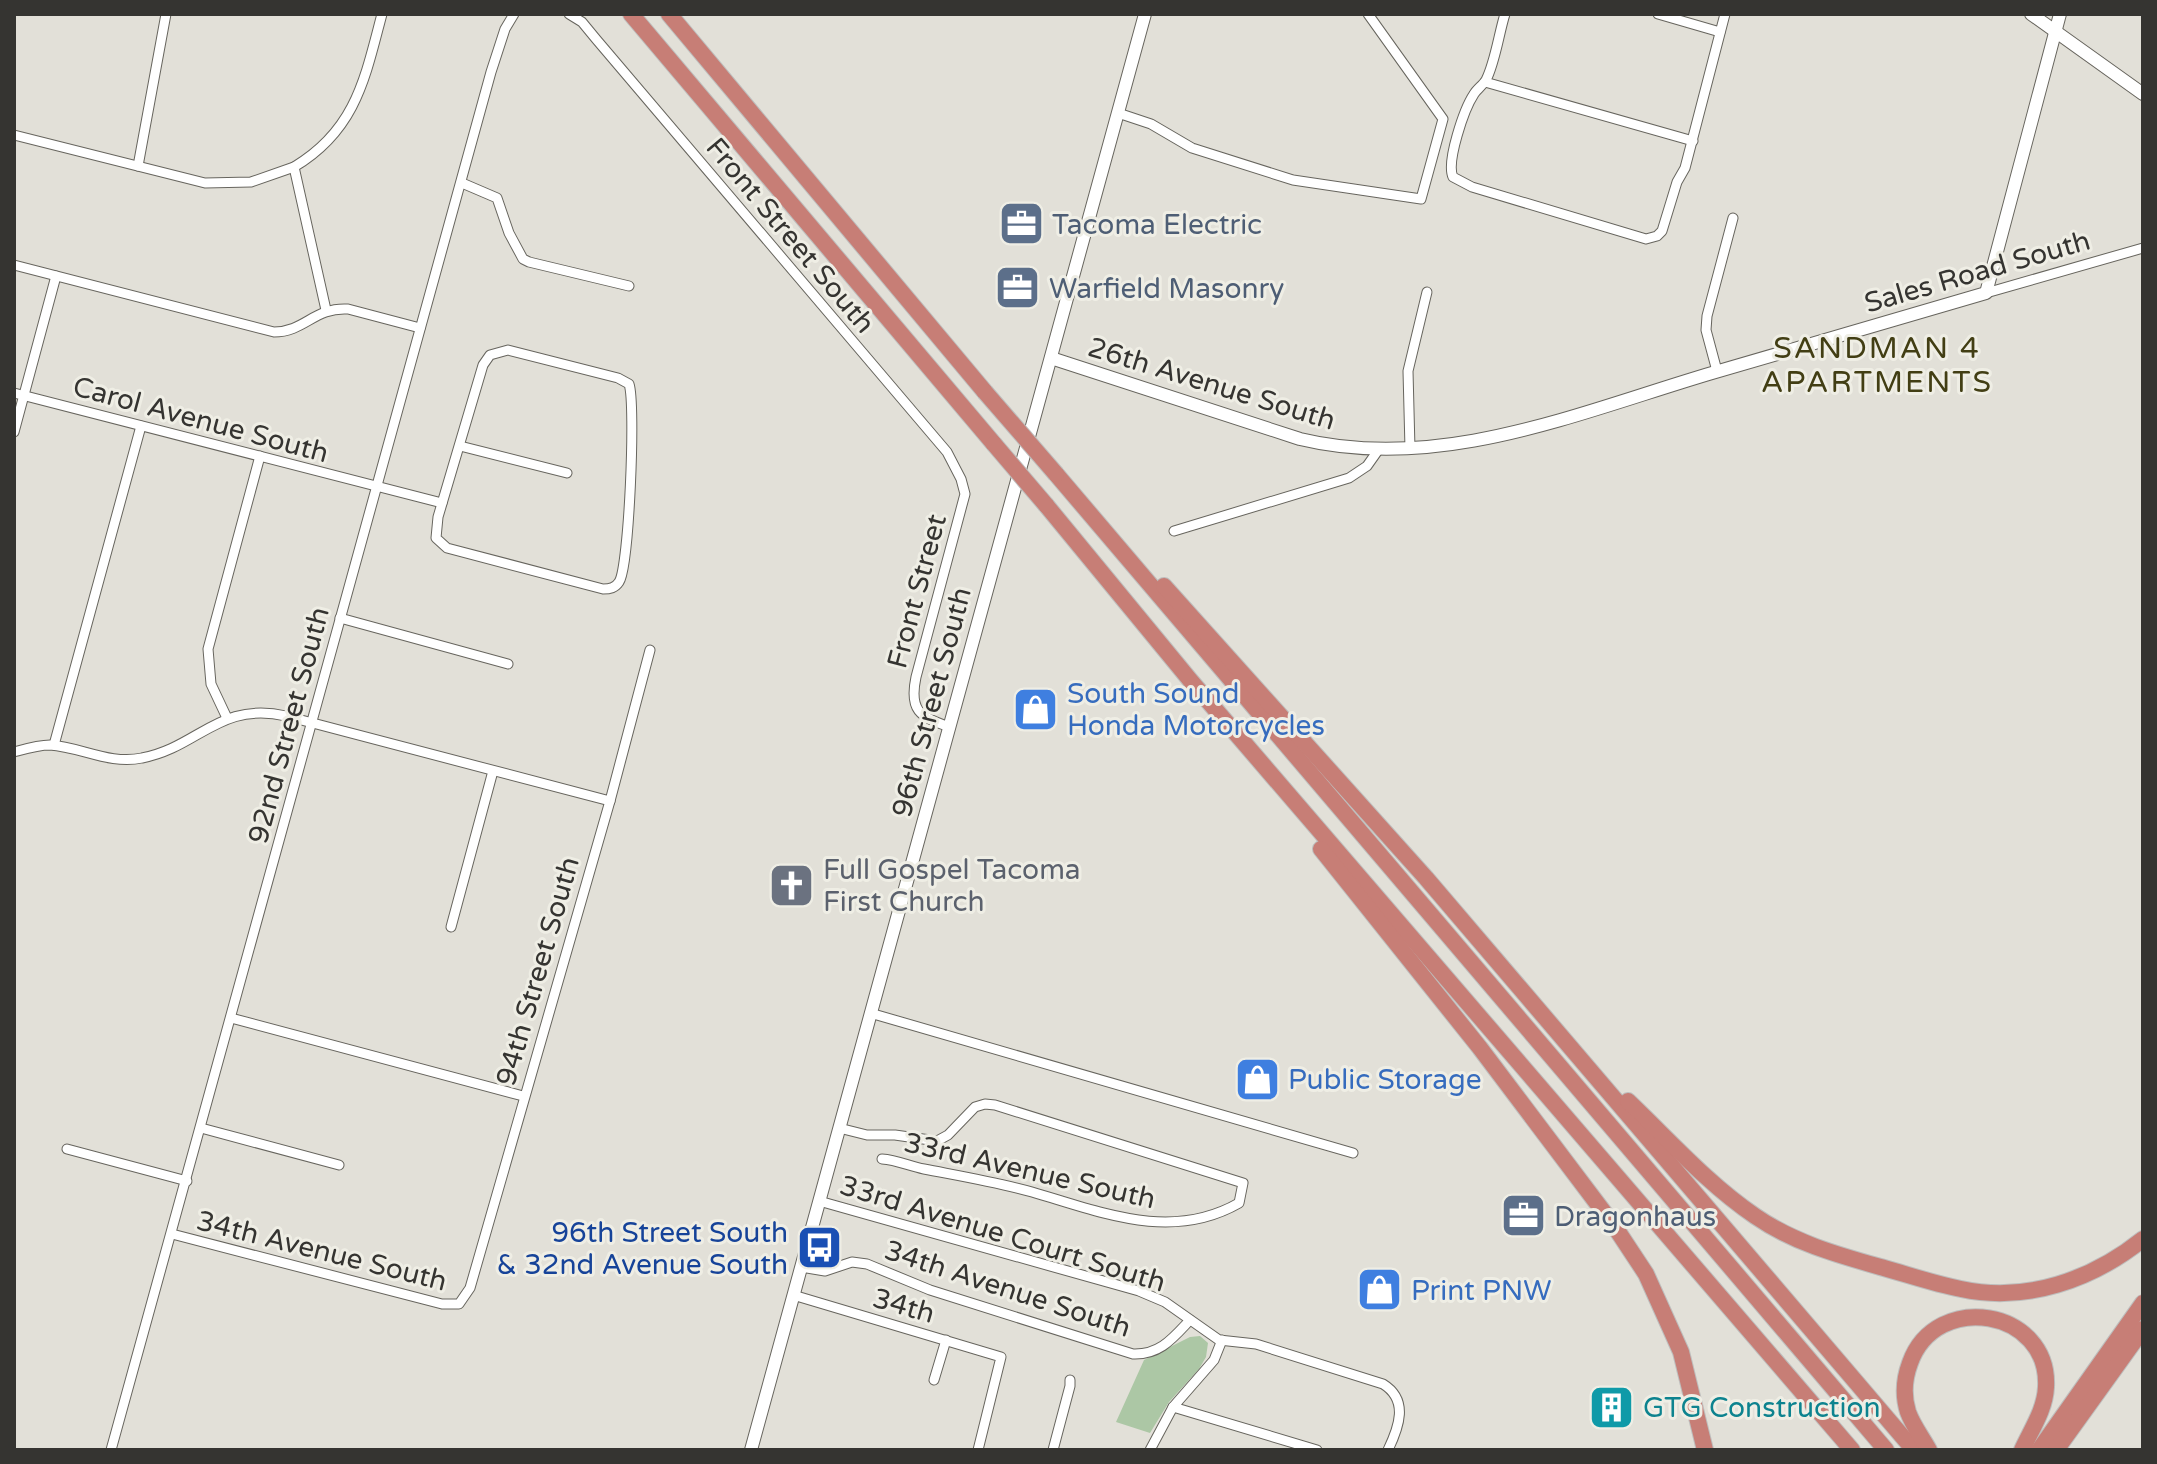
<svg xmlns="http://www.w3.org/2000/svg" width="2157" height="1464" font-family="'Varela Round',sans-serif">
  <rect width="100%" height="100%" fill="#e2e0d8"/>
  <polygon fill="#acc7a5" points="1200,1336 1208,1343 1206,1357 1199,1369 1169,1402 1150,1433 1116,1422 1144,1360 1190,1337"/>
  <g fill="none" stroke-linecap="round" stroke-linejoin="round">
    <defs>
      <g id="street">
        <path d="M 569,14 L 582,22 L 596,39 L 947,452 L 961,479 L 965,494 L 916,677 C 909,710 919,717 950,727"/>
        <path d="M 1505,14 C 1499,33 1495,63 1486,80 C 1483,85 1477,89 1474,94 C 1464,109 1446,162 1453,177 L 1472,187 L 1646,239 L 1657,236 L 1662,231 L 1677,182 L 1685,168 L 1725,14"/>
        <polyline points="1658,14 1720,32"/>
        <polyline points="1485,82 1693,141"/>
        <polyline points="1118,113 1151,124 1192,148 1293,180 1421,199 1443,119 1368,14"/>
        <polyline points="14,135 205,183 251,182 294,167"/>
        <polyline points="138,166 166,14"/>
        <polyline points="462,183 497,198 509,233 523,259 529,262 629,286"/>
        <path d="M 14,265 L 274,332 C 305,332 314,307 348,309 L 420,328"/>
        <polyline points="1986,293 2143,248"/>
        <path d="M 326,310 L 294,167 C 356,130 365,78 382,14"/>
        <path d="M 508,350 L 618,378 L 629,384 C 636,404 629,568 619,582 C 615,588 610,589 603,589 L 447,548 L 436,538 L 438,517 L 483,365 L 490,355 Z"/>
        <polyline points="1717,371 1706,330 1707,316 1733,218"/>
        <polyline points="14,393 442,503"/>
        <polyline points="14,432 56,276"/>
        <polyline points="460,446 567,473"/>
        <polyline points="1410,449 1408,371 1427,292"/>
        <polyline points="1174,531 1349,478 1367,466 1379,449"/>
        <polyline points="340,618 508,664"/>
        <polyline points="227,718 211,684 208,649 260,456"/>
        <polyline points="54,745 141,426"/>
        <path d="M 14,752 C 25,749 38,745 50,745 C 81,747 110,765 142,758 C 199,747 219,701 286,716 L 610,801"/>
        <polyline points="451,927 493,771"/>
        <polyline points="870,1013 1353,1153"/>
        <polyline points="231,1018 523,1096"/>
        <polyline points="201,1128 339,1165"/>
        <path d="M 839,1128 L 867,1135 L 895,1135 L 937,1141 L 948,1135 L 975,1107 L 985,1104 L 995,1105 L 1243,1183 L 1239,1203 C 1171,1242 1101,1212 1032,1192 C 996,1182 960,1176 924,1169 C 909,1166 897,1160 882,1159"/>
        <polyline points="67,1149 187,1181"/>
        <path d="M 819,1201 L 1139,1291 L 1165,1302 L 1219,1340 L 1256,1344 L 1383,1384 C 1409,1400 1399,1427 1388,1450"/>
        <polyline points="172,1234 442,1304 459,1304 470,1288 610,801 650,650"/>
        <path d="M 801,1267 L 825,1271 L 852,1262 L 867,1264 L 930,1290 L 1133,1354 C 1160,1355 1173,1338 1190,1320"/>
        <polyline points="793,1295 1001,1357 978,1450"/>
        <polyline points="934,1380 946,1340"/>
        <polyline points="1173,1407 1317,1450"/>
        <polyline points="111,1450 491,72 505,29 514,14"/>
        <polyline points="1053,1450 1070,1386 1070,1380"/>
        <polyline points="1150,1450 1173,1407 1214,1360 1222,1340"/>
      </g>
      <g id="secondary">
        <polyline points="2031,14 2143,94"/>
        <path d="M 1051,358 L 1300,439 C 1440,473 1580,412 1712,373 C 1803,346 1895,320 1986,293 L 2060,14"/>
        <polyline points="751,1450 1145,14"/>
      </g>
      <g id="highway">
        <polyline points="631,14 994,444"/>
        <polyline points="669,14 985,392"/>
        <polyline points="1056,474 1886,1450"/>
        <polyline points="1046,505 1190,680 1852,1450"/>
        <polyline points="1164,586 1426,878 1914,1450"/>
        <polyline points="1321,849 1480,1048 1615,1227 1646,1274 1681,1352 1705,1450"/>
        <path d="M 1628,1101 C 1669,1140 1708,1184 1755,1216 C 1794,1243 1838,1255 1884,1268 C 1909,1275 1935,1284 1961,1289 C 2026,1303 2092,1280 2143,1239"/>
        <path d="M 1929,1450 C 1922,1437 1913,1426 1908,1412 C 1903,1396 1904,1379 1910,1363 C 1936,1290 2050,1309 2046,1387 C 2045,1410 2031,1430 2022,1450"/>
        <polyline points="2039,1450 2143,1303"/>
        <polyline points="2056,1450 2143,1329"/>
      </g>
    </defs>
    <use href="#street" stroke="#67655e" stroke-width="11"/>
    <use href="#secondary" stroke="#67655e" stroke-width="14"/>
    <use href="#highway" stroke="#bebebd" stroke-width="18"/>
    <use href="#street" stroke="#fff" stroke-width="9"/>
    <use href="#secondary" stroke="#fff" stroke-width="12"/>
    <use href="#highway" stroke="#c77e76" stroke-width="16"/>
    <defs>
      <g id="highway-bridge">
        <polyline points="985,392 1056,474"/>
        <polyline points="994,444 1046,505"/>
      </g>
    </defs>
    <use href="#highway-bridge" stroke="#bebebd" stroke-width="18" stroke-linecap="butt"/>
    <use href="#highway-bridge" stroke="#c77e76" stroke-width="16"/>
  </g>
  <defs>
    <symbol id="office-square" viewBox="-11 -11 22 22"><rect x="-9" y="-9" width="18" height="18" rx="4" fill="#5c6f8a" stroke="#efeee5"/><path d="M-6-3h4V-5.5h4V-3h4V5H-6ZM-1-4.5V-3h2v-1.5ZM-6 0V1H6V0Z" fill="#fff"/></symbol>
    <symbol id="shop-square" viewBox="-11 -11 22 22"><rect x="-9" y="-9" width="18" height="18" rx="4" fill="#3f7fe0" stroke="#efeee5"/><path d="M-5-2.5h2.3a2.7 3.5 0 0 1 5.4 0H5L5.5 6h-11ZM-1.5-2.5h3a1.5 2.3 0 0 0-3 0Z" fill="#fff"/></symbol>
    <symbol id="church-square" viewBox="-11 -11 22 22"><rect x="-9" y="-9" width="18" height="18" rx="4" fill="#6b7280" stroke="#efeee5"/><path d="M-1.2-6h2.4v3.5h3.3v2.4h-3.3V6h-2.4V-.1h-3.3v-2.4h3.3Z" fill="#fff"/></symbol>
    <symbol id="bus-square" viewBox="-11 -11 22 22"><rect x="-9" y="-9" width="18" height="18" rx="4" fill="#1a4fb4" stroke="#efeee5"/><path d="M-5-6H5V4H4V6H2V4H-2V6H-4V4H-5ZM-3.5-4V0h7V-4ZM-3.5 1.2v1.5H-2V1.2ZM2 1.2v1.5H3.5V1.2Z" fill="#fff"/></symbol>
    <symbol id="building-square" viewBox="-11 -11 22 22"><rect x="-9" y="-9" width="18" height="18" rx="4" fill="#0f9aa8" stroke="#efeee5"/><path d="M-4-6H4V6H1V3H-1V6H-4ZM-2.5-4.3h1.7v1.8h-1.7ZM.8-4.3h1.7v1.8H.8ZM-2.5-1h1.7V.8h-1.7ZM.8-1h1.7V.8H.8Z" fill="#fff"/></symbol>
  </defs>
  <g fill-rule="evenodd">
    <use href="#office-square" x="996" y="198" width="51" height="51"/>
    <use href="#office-square" x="992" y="262" width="51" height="51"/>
    <use href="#shop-square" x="1010" y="684" width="51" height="51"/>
    <use href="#church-square" x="766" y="860" width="51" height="51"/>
    <use href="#shop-square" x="1232" y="1054" width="51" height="51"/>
    <use href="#office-square" x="1498" y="1190" width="51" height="51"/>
    <use href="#bus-square" x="794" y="1222" width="51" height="51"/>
    <use href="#shop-square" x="1354" y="1264" width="51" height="51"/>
    <use href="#building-square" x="1586" y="1382" width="51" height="51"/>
  </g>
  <g text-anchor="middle" stroke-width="6" stroke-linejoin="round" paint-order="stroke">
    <g font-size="28" fill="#4e5e75" stroke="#efeee5" text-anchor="start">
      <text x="1052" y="234">Tacoma Electric</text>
      <text x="1049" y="298">Warfield Masonry</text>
      <text x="1554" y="1226">Dragonhaus</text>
    </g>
    <g font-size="28" fill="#353431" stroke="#efeee5">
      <text transform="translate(791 235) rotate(50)" y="10">Front Street South</text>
      <text transform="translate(1977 271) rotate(-16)" y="10">Sales Road South</text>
      <text transform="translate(1212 383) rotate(17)" y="10">26th Avenue South</text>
      <text transform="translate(201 419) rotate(15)" y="10">Carol Avenue South</text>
      <text transform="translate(916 591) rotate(-75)" y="10">Front Street</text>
      <text transform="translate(931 702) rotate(-75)" y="10">96th Street South</text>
      <text transform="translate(288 725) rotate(-75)" y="10">92nd Street South</text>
      <text transform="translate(537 971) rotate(-74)" y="10">94th Street South</text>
      <text transform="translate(1030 1170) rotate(13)" y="10">33rd Avenue South</text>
      <text transform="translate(1003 1233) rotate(17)" y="10">33rd Avenue Court South</text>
      <text transform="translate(322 1250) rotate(14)" y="10">34th Avenue South</text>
      <text transform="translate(1008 1288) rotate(18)" y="10">34th Avenue South</text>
      <text transform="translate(904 1305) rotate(16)" y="10">34th</text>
    </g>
    <g font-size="28" fill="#366cbe" stroke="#efeee5" text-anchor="start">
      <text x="1067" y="703">South Sound<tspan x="1067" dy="32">Honda Motorcycles</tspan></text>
      <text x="1288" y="1089">Public Storage</text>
      <text x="1411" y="1300">Print PNW</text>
    </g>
    <g font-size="28" fill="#5b616d" stroke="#efeee5" text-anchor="start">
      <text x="823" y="879">Full Gospel Tacoma<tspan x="823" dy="32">First Church</tspan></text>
    </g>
    <g font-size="28" fill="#164399" stroke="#efeee5" text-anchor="end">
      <text x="788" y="1242">96th Street South<tspan x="788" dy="32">&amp; 32nd Avenue South</tspan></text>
    </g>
    <g font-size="28" fill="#0d838f" stroke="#efeee5" text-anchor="start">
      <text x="1643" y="1417">GTG Construction</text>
    </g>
    <g font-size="30" letter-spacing="2" fill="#423e14" stroke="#efeee5">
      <text x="1877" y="358">SANDMAN 4<tspan x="1877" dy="34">APARTMENTS</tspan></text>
    </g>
  </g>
  <rect width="2157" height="1464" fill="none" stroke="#353431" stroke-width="32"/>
</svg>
